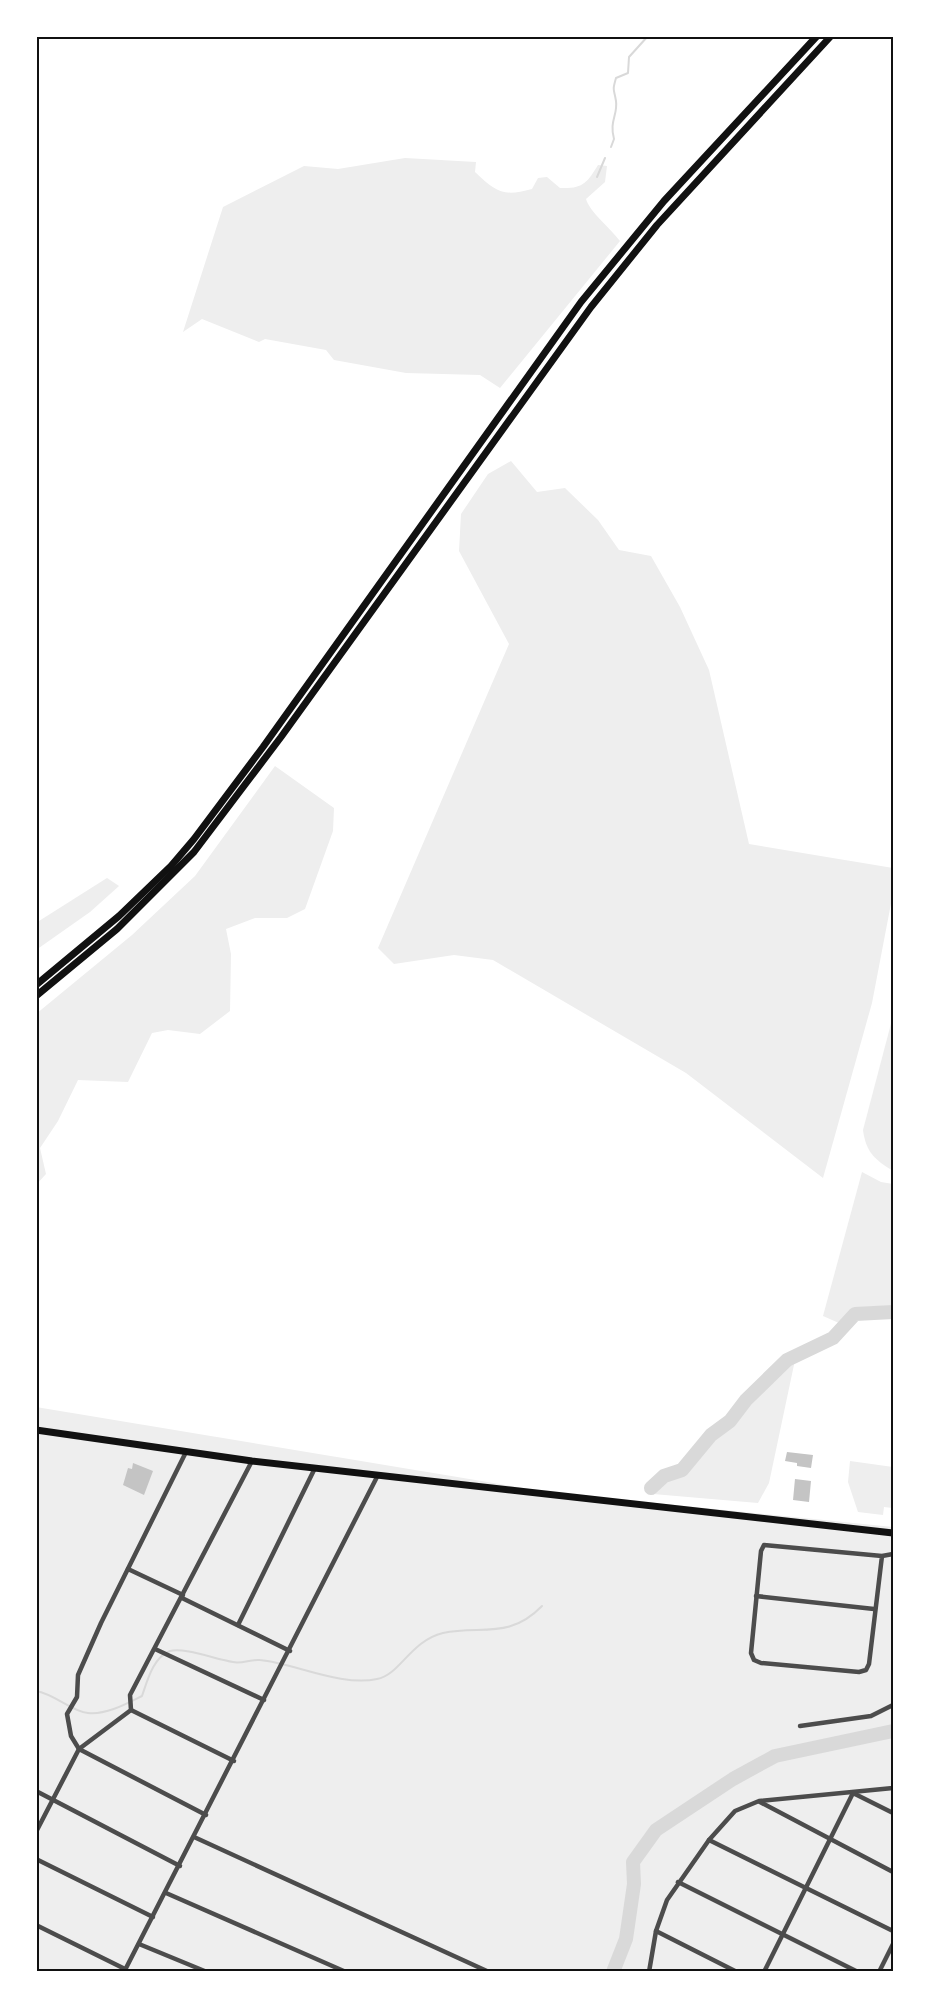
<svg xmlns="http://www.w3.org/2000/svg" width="929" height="2008" font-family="Lato,sans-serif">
  <rect width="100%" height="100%" fill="#fff"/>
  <g fill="#eee">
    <path d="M 405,158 L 476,162 L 475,172 C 496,192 503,197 532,189 L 538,178 L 547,177 L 560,188 C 583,189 587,183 598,165 L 607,166 L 605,182 L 586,199 C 589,211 611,229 620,241 L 500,388 L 480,375 L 406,373 L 334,360 L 326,350 L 265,339 L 259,342 L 202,319 L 183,332 L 223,207 L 304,166 L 338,169 Z"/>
    <polygon points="511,461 537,492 565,488 598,520 619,550 651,556 680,607 709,670 749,844 893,868 893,893 872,1003 823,1178 686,1073 493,960 454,955 394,964 378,948 509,644 459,551 461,514 488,474"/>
    <polygon points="275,766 334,808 333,831 305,909 287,918 255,918 226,929 231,954 230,1011 200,1034 168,1030 152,1033 128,1082 78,1080 58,1121 40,1148 46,1174 36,1185 36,1014 132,935 195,876"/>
    <polygon points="107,878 119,886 90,912 36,950 36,919 39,921"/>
    <path d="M 893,1016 L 893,1171 C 874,1159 866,1152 863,1130 Z"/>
    <polygon points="862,1172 881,1182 893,1184 893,1317 858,1318 848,1327 823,1316"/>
    <polygon points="795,1360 769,1483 758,1503 653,1494 666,1478 684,1472 711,1437 731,1422 746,1401"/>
    <polygon points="36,1407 547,1492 893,1527 893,1972 36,1972"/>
    <polygon points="850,1461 893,1467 893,1508 884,1507 883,1515 858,1512 848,1482"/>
  </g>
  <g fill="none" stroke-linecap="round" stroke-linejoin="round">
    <g stroke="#d9d9d9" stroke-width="2">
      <polyline points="670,36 674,36"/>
      <path d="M 611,147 L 614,139 C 609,121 618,115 616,101 C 614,88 612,92 616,78 L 628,73 L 629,57 L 648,36"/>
      <polyline points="597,177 605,158"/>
      <path d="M 36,1691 C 55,1694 72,1712 88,1713 C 106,1715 126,1704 142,1696 C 147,1682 153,1657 170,1651 C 185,1647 217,1660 233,1662 C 242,1664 251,1659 260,1660 C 294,1663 341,1687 377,1679 C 400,1675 410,1641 443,1633 C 481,1625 509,1640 542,1606"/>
    </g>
    <g stroke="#d9d9d9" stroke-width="14">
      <polyline points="651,1488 664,1476 682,1470 711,1435 730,1421 746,1400 787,1360 833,1338 855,1314 893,1312"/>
      <polyline points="613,1972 626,1939 634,1884 633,1862 656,1830 733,1779 775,1756 893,1731"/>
    </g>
  </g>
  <g fill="#c4c4c4">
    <polygon points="787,1452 813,1455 811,1468 797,1466 797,1463 785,1461"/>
    <polygon points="133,1463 153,1471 144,1495 123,1485 128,1468 132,1469"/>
    <polygon points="795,1479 811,1481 809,1502 793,1500"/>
  </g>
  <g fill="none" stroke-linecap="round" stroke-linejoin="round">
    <g stroke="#4c4c4c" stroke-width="4.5">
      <polyline points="186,1452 101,1623 78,1675 77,1697 67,1714 71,1736 79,1749 206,1815"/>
      <polyline points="882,1556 869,1664 866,1670 859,1672 761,1663 754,1660 751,1653 761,1551 764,1545 882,1556 893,1554"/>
      <polyline points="128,1569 183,1595"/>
      <polyline points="756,1596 874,1609"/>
      <polyline points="182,1598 290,1651"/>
      <polyline points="238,1625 315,1468"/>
      <polyline points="155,1649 264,1700"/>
      <polyline points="131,1710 234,1761"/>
      <polyline points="800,1726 871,1716 893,1705"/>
      <polyline points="36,1791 180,1866"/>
      <polyline points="760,1802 893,1872"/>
      <polyline points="36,1832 79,1749 131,1710 130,1695 252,1461"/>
      <polyline points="194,1837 489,1972"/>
      <polyline points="709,1840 893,1931"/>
      <polyline points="36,1859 153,1917"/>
      <polyline points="678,1882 858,1972"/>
      <polyline points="166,1893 346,1972"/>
      <polyline points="36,1925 125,1969"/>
      <polyline points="656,1931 737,1972"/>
      <polyline points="139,1944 207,1972"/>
      <polyline points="124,1972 378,1475"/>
      <polyline points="649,1972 656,1931 667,1900 709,1840 735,1811 759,1801 893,1788"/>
      <polyline points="764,1972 853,1793 893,1813"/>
      <polyline points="879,1972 893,1944"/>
    </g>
    <polyline stroke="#111" stroke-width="7" points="36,1430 252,1461 893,1533"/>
    <g stroke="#111" stroke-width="7">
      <polyline points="36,985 119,916 171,866 194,839 263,747 581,302 664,201 817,36"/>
      <polyline points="36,996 117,929 194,852 281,737 591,307 657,225 831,36"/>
    </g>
  </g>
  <rect width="929" height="2008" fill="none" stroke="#ffffff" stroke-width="75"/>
  <rect x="38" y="38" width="854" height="1932" fill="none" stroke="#111" stroke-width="2"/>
</svg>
